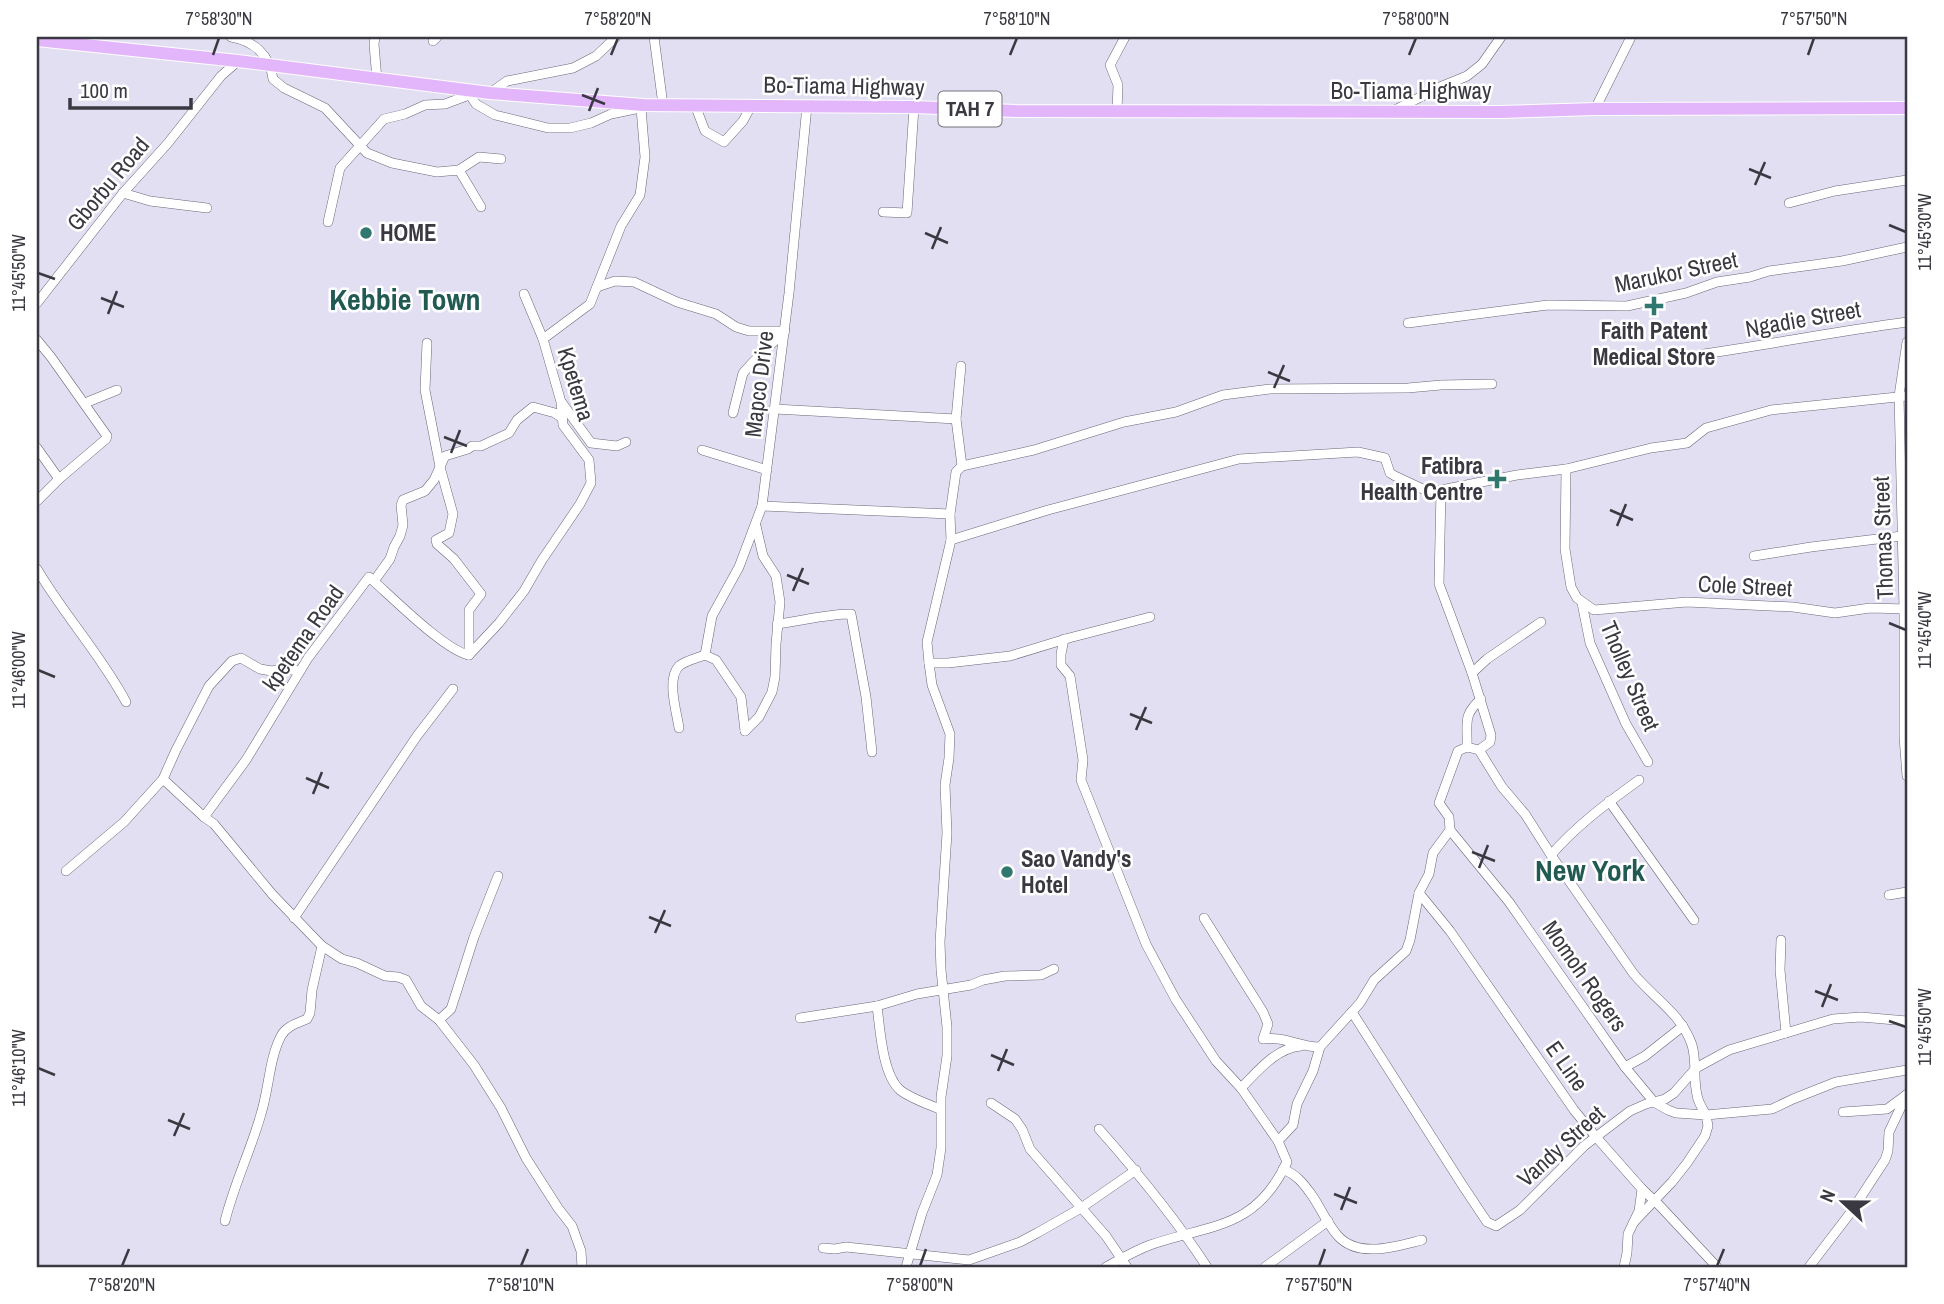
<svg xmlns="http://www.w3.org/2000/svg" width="1944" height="1304" font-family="'Archivo Narrow',sans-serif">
  <rect width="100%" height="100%" fill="#e2dff3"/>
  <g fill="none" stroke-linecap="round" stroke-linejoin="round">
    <defs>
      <g id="minor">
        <path d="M 231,37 C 254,41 270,55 273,79 L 284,88 L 325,108 L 367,153 L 392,163 L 437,172 L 459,170 L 481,207"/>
        <polyline points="375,37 374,44 377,80"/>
        <polyline points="654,37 663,105"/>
        <polyline points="433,41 437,37"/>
        <polyline points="468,92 476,104 495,115 548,128 570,128 591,123 611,114 640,108"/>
        <polyline points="490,93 507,81 573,68 596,56 616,37"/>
        <polyline points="695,105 705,131 724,142 743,121 751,106"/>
        <polyline points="1595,109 1631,37"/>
        <polyline points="1117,111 1118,85 1110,65 1125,37"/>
        <polyline points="1393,111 1440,87 1467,76 1482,64 1501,37"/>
        <polyline points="459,170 479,157 501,159"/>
        <polyline points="123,193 150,201 207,208"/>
        <polyline points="1789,203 1835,191 1907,180"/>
        <polyline points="883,212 907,213 914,107"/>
        <polyline points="328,222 340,168 384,119 405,114 425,105 445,104 469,95"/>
        <polyline points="597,287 615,281 634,282 677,302 716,314 736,327 749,331 785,331 753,362 743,373 733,413"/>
        <polyline points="37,303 123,193 168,143 221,76 238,61"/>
        <polyline points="1408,323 1548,305 1627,306 1686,293 1717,282 1750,277 1769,271 1842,261 1907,247"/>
        <polyline points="543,339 590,304 621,226 640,195 645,157 641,108"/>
        <polyline points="37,340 51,357 107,436 106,439 59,479"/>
        <polyline points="1907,342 1899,396 1904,609 1904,737 1907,776"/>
        <polyline points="427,343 425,390 440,467 453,514 449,533 436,540 437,544 454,559 481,594 469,610 469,655"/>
        <path d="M 1704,354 C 1772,344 1839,331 1907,322"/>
        <polyline points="961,366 956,419 962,466"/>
        <polyline points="85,403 117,390"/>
        <polyline points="562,403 591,443 617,446 626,442"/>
        <polyline points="775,409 956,419"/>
        <polyline points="37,448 59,479 37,501"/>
        <polyline points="702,450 767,470"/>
        <polyline points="1566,469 1565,549 1571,587 1577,598 1594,610 1687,602 1793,607 1835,613 1870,608 1907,609"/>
        <polyline points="762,506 950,514"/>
        <polyline points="951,540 1048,510 1239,459 1358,452 1385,458 1390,473 1395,476 1425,490 1441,490"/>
        <polyline points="1754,556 1811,547 1902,536"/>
        <path d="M 37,569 C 64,615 101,655 126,702"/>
        <polyline points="374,581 390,559 394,547 400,536 403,525 401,505 403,500 425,491 434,480 445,456 468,449 472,446 481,446 509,433 517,420 533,407 555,413 562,418"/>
        <polyline points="1582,603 1590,643 1626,724 1648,762"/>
        <polyline points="1150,617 1069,638 1010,656 948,663 929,663 927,642 951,540 950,514 956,472 962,466 1034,450 1124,422 1176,412 1223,395 1270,389 1408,388 1441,385 1492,384"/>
        <path d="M 777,624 C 802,621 826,614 851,614 L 866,697 L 872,752"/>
        <polyline points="1064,639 1061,654 1061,665 1070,676 1083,760 1081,780 1146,944 1176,1000 1216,1061 1241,1088 1278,1141"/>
        <polyline points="705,655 712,616 739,567 762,506 789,293 807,106"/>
        <polyline points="1472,673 1487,659 1541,622"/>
        <path d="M 679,728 C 677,713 666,679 679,666 C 685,661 697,658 705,655 L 716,660 L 741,697 L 745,731"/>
        <polyline points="745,731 759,717 772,692 775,677 776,644 780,602 776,576 763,556 756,526"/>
        <path d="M 1467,747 C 1468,723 1462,716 1481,699"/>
        <polyline points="1479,750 1490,742 1491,735 1472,673 1439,584 1441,490 1517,475 1566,469 1651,448 1687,443 1706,428 1771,410 1907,396"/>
        <path d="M 163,779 L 204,817 L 246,760 L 308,658 L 369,577 C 391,596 444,650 469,655 L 499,623 L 524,591 L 542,560 L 580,504 L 591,483 L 589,460 L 563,425 L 561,402 L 543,339 L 524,294"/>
        <polyline points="1609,801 1694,920"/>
        <polyline points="204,817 214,824 272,894 322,946 342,959 357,963 385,976 398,977 406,980 421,1006 439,1020"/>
        <polyline points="1450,830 1509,902 1625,1067 1654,1102 1668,1110 1676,1113 1706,1115 1708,1126 1705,1136 1687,1163 1672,1182 1634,1222"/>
        <path d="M 1551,855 C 1576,826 1607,803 1639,780"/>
        <polyline points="66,871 124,822 163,779 176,750 209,686 232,661 241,658 260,669 272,671 283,669 300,671"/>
        <polyline points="498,876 474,937 451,1009 439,1020 474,1065 501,1108 526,1158 558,1208 572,1226 581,1251 582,1267"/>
        <polyline points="1419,893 1450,931 1574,1110 1596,1137 1642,1189 1639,1211 1628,1234 1627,1253 1624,1267"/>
        <polyline points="1889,895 1907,892"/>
        <polyline points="294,918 417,736 453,689"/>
        <path d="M 1204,918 L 1263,1012 L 1268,1024 L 1263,1039 C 1286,1036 1298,1047 1320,1047"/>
        <polyline points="1781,940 1780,970 1786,1033"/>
        <path d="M 877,1006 C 880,1028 882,1074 900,1090 C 910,1098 927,1104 940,1109"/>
        <polyline points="1352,1012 1463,1186 1487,1222 1496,1226 1520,1210 1584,1146 1630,1111 1646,1104 1665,1099 1674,1093 1696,1068 1729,1050 1833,1019 1861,1017 1907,1021"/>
        <polyline points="800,1018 877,1006 917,994 971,985 983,980 1005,976 1041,975 1054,969"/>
        <polyline points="1625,1067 1645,1056 1683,1026"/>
        <path d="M 1241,1088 C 1258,1071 1276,1048 1301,1046"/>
        <polyline points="991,1103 1015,1119 1022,1129 1030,1149 1106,1236 1127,1267"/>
        <polyline points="1843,1112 1887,1109 1906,1095"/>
        <path d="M 1099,1129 C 1138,1173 1175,1218 1207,1267"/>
        <path d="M 1283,1169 C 1297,1175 1303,1183 1311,1194 C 1321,1208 1327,1224 1338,1236 C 1359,1259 1397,1246 1422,1240"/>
        <polyline points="1642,1189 1660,1206 1717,1267"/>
        <path d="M 225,1221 C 234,1184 251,1150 261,1114 C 269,1089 269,1059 281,1036 C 286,1026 298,1023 307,1019 L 310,1013 L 312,990 L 322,946"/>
        <polyline points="823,1248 835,1249 846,1247 969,1260 1020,1242 1037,1233 1081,1208 1136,1170"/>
        <polyline points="906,1267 922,1213 937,1175 941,1148 941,1097 947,1056 947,1027 941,970 940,942 947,833 945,785 949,758 950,734 932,685 929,663"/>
        <path d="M 1106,1267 C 1121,1259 1134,1251 1150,1245 C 1211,1224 1255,1230 1287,1162 L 1278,1141 L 1293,1125 L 1297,1104 L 1313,1071 L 1320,1047 L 1360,1003 L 1374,980 L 1406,951 L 1410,940 L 1419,893 L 1429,874 L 1433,853 L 1450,830 L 1449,817 L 1439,803 L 1458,751 L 1467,747 L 1479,750 L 1502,787 L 1525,814 L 1551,855 L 1633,973 C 1653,998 1681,1013 1692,1045 C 1697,1062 1693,1078 1697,1095 C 1698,1102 1702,1108 1706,1115 L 1772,1109 L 1793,1099 L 1836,1082 L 1907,1070"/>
        <polyline points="1265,1267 1328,1221"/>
        <polyline points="1809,1267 1851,1212 1885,1160 1888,1151 1889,1132 1907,1094"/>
      </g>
      <polyline id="highway" points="37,40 238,61 490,93 643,105 914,107 1016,111 1500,112 1595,109 1907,108"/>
    </defs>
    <use href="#minor" stroke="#6a6778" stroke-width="10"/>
    <use href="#highway" stroke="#fff" stroke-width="14"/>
    <use href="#minor" stroke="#fff" stroke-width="9"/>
    <use href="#highway" stroke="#e3b6fb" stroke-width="12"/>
  </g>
  <path fill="none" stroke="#3a3941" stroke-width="2.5" d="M 213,55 L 219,38M 611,55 L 618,38M 1010,55 L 1017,38M 1409,55 L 1416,38M 1808,55 L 1814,38M 582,95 L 605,104M 589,111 L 598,88M 1749,169 L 1771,178M 1755,185 L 1765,162M 1889,225 L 1906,232M 925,233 L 948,243M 932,249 L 941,227M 38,273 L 55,279M 101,298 L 124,307M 108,314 L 117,291M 1268,372 L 1290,381M 1274,388 L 1284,365M 444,437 L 467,446M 451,453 L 460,430M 1610,510 L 1633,520M 1617,526 L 1626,504M 787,575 L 809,584M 793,591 L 803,568M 1889,623 L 1906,630M 38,670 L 55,677M 1130,714 L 1152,723M 1136,730 L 1146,707M 306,778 L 329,788M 313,794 L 322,772M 1472,852 L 1495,861M 1479,868 L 1488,845M 649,917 L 671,926M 655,933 L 665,910M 1815,991 L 1838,1000M 1822,1007 L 1831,984M 1889,1021 L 1906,1027M 991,1055 L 1014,1065M 38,1068 L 55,1075M 998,1071 L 1007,1049M 168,1120 L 190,1129M 174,1136 L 184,1113M 1334,1194 L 1357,1203M 1341,1210 L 1350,1187M 122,1266 L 129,1249M 521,1266 L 528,1249M 920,1266 L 926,1249M 1319,1266 L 1325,1249M 1717,1266 L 1724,1249"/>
  <g fill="#2f776f" stroke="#fff" stroke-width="2.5">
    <circle cx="366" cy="233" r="7"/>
    <path d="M1650.5 295.5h7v7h7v7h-7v7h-7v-7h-7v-7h7z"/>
    <path d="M1493.5 468.5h7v7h7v7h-7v7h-7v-7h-7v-7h7z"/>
    <circle cx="1007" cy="872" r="7"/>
  </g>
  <g text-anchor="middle" stroke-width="5" stroke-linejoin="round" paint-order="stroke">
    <rect fill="#fff" stroke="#75747a" stroke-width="2" x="938.5" y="91.5" width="63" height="35" rx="5"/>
    <g font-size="21" font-weight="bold" fill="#3a3941">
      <text x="970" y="116">TAH 7</text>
    </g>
    <g font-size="23" fill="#3a3941" stroke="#fff">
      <text transform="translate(844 86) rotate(1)" y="8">Bo-Tiama Highway</text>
      <text x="1411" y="99">Bo-Tiama Highway</text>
      <text transform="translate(108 184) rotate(-50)" y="8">Gborbu Road</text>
      <text transform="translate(1676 272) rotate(-12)" y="8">Marukor Street</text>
      <text transform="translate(1803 319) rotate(-10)" y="8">Ngadie Street</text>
      <text transform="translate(576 384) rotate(73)" y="8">Kpetema</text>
      <text transform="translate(759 384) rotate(-83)" y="8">Mapco Drive</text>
      <text transform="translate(1883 538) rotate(-92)" y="8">Thomas Street</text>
      <text transform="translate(1745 586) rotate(3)" y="8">Cole Street</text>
      <text transform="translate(303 638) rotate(-55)" y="8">kpetema Road</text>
      <text transform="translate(1630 676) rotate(67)" y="8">Tholley Street</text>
      <text transform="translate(1585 976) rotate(55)" y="8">Momoh Rogers</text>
      <text transform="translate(1567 1066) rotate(55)" y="8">E Line</text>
      <text transform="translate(1561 1146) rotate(-42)" y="8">Vandy Street</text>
    </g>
    <g font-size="23" font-weight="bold" fill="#3a3941" stroke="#fff" text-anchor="start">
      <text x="380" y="241">HOME</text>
      <text x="1654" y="339" text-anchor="middle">Faith Patent<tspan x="1654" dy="26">Medical Store</tspan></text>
      <text x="1483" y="474" text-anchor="end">Fatibra<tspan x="1483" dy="26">Health Centre</tspan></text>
      <text x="1021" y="867">Sao Vandy's<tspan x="1021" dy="26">Hotel</tspan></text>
    </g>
    <g font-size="30" font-weight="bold" fill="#215a53" stroke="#fff">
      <text x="405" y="310">Kebbie Town</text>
      <text x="1590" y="881">New York</text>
    </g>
  </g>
  <rect width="1944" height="1304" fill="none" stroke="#ffffff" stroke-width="77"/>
  <g transform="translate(1843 1202) rotate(292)" stroke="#ffffff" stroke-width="5" paint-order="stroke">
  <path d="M0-5L12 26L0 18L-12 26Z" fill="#3a3941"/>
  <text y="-10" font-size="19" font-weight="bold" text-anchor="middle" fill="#3a3941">N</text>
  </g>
  <path d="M70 98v10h121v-10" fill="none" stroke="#3a3941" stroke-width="3.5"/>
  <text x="80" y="98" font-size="21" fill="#3a3941" stroke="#ffffff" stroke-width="5" paint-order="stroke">100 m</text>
  <rect x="38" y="38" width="1868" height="1228" fill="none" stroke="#3a3941" stroke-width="2.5"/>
  <g font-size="18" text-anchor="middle" fill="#3a3941">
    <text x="219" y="25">7°58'30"N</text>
    <text x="618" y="25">7°58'20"N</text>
    <text x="1017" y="25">7°58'10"N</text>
    <text x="1416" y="25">7°58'00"N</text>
    <text x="1814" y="25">7°57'50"N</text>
    <text transform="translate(1925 232) rotate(-90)" y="6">11°45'30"W</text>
    <text transform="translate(19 273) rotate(-90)" y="6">11°45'50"W</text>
    <text transform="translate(1925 630) rotate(-90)" y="6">11°45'40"W</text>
    <text transform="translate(19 670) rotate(-90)" y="6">11°46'00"W</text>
    <text transform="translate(1925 1027) rotate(-90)" y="6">11°45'50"W</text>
    <text transform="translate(19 1068) rotate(-90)" y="6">11°46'10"W</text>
    <text x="122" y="1291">7°58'20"N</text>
    <text x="521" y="1291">7°58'10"N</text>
    <text x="920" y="1291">7°58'00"N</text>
    <text x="1319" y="1291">7°57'50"N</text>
    <text x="1717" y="1291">7°57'40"N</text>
  </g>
</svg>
